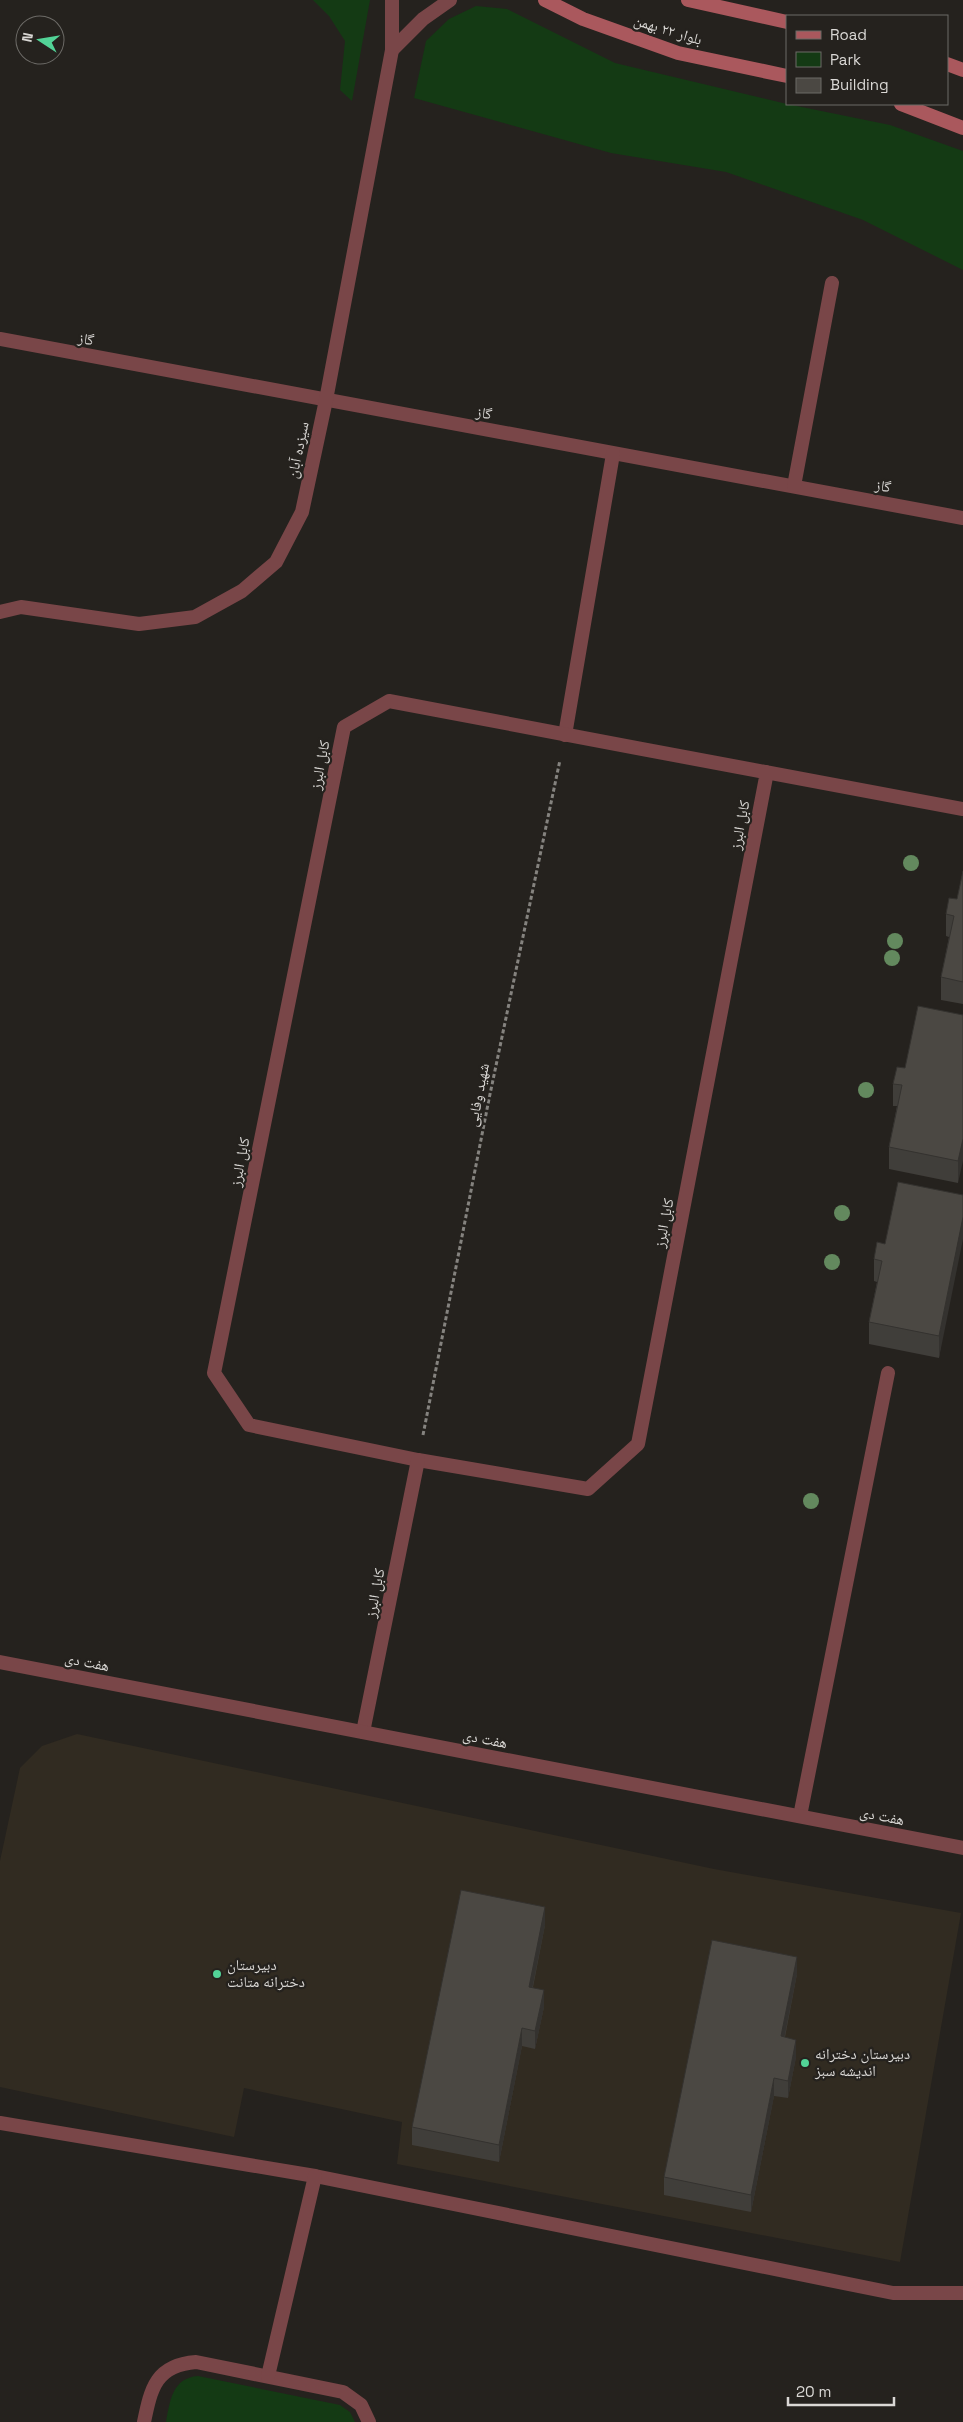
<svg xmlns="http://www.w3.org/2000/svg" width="963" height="2422" font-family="'Space Grotesk','Noto Naskh Arabic',sans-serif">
  <rect width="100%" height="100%" fill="#25221e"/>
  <polygon fill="#312b21" points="77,1734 714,1869 961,1913 900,2262 397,2164 402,2122 244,2088 234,2137 0,2087 0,1861 20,1768 42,1746"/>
  <g fill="#143a14">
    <polygon points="313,0 370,0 352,101 340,90 345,41 329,16"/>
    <polygon points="476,6 507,9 615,63 787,104 890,125 963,151 963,270 863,220 726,172 611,153 414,98 426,41 449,19"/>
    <path d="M 198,2376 L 340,2405 L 350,2412 L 355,2422 L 166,2422 C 170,2401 172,2378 198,2376 Z"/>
  </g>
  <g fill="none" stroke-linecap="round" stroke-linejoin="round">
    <polyline stroke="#85837f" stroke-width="3" stroke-dasharray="4 2.5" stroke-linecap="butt" points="423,1435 489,1099 560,760"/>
    <path stroke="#794648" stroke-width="14" d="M 144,2422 C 151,2388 156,2365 196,2362 L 343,2392 L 361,2405 L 369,2422"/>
    <g stroke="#794648" stroke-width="14">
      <polyline points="392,50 423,19 450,0"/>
      <polyline points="0,339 963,518"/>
      <polyline points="794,486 832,283"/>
      <polyline points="0,612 21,607 139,624 195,617 242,591 276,562 302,512 326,400 392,50 392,0"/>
      <polyline points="565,735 613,454"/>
      <path d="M 767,772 L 638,1444 L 588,1489 L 418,1460 L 249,1425 L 214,1373 L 344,727 L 389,701 C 580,738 772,773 963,809"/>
      <polyline points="363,1732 418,1460"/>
      <polyline points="800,1816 888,1373"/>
      <polyline points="0,2123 315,2176 893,2293 963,2293"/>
      <polyline points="268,2376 315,2176"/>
    </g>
    <polyline stroke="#794648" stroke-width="14" points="0,1662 963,1848"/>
    <g stroke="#aa585d" stroke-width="14">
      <polyline points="545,0 583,19 678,53 787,76"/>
      <polyline points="688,0 787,22"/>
      <polyline points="947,64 963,70"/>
      <polyline points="901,104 963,128"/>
    </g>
  </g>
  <g fill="#63895e">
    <circle cx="911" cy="863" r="8"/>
    <circle cx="895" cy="941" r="8"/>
    <circle cx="892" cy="958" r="8"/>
    <circle cx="866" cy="1090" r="8"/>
    <circle cx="842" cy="1213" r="8"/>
    <circle cx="832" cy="1262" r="8"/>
    <circle cx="811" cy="1501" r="8"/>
  </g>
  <g fill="#403e3a">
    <polygon points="963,871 963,1004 941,1000 941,977 949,937 946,936 946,914 957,899"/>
    <polygon points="963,1015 958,1183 889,1169 889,1147 897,1106 893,1106 893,1084 905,1068"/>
    <polygon points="963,1195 939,1358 869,1344 869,1322 877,1282 874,1281 874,1259 885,1244"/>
    <polygon points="545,1925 533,1987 544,2007 535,2049 522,2046 499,2162 412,2145 412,2127"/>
    <polygon points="797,1974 785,2037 796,2057 788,2098 774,2096 751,2212 664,2195 664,2177"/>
  </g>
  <g fill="#34322f">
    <polygon points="963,1139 963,1161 958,1183 958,1161"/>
    <polygon points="963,1217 963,1239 939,1358 939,1336"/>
    <polygon points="545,1907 545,1925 529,2004 529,1987"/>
    <polygon points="797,1957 797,1974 781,2054 781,2036"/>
    <polygon points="544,1990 544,2007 535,2049 535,2031"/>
    <polygon points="522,2028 522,2046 499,2162 499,2145"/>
    <polygon points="796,2040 796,2057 788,2098 788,2081"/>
    <polygon points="774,2078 774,2096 751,2212 751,2195"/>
  </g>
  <g fill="#4b4843" stroke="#34322f">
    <polygon points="963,871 963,982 941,977 954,916 946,914 949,898 957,899"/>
    <polygon points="918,1006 963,1015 963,1139 958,1161 889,1147 902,1085 893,1084 897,1067 905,1068"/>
    <polygon points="898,1182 963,1195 963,1217 939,1336 869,1322 882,1261 874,1259 877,1242 885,1244"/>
    <polygon points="461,1890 545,1907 529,1987 544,1990 535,2031 522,2028 499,2145 412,2127"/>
    <polygon points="712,1940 797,1957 781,2036 796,2040 788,2081 774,2078 751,2195 664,2177"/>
  </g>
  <g fill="#52d397" stroke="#25221e" stroke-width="2">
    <circle cx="217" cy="1974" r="5"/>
    <circle cx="805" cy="2063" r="5"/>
  </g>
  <g text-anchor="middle" stroke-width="4.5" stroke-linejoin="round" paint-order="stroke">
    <g font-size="15" fill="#dad8d5" stroke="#25221e">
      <text transform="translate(668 30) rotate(17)" y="5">بلوار ۲۲ بهمن</text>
      <text transform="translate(86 339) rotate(11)" y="5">گاز</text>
      <text transform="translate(484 413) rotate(11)" y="5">گاز</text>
      <text transform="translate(298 450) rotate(-78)" y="5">سیزده آبان</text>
      <text transform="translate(883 486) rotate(11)" y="5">گاز</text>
      <text transform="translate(320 765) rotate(-79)" y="5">کابل البرز</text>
      <text transform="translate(740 825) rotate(-79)" y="5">کابل البرز</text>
      <text transform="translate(478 1095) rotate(-79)" y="5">شهید وفایی</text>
      <text transform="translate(240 1162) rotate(-79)" y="5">کابل البرز</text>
      <text transform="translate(664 1223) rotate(-79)" y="5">کابل البرز</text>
      <text transform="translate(375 1593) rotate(-79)" y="5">کابل البرز</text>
      <text transform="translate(87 1662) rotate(11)" y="5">هفت دی</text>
      <text transform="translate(485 1739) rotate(11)" y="5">هفت دی</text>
      <text transform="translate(882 1816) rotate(11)" y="5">هفت دی</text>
    </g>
    <g font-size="15" fill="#dad8d5" stroke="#25221e" text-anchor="start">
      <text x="227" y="1970">دبیرستان<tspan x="227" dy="17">دخترانه متانت</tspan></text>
      <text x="815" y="2059">دبیرستان دخترانه<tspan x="815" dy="17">اندیشه سبز</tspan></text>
    </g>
  </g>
  <rect x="786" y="15" width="162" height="90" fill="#25221e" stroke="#6d6b67"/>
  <rect x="796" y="31" width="25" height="8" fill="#aa585d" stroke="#6d6b67"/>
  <text x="830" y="40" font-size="15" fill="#dad8d5">Road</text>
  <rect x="796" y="52" width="25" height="15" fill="#143a14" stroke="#6d6b67"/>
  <text x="830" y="65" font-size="15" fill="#dad8d5">Park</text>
  <rect x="796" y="78" width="25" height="15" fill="#4b4843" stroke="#6d6b67"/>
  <text x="830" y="90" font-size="15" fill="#dad8d5">Building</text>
  <g transform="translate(40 40) rotate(282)"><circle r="24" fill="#25221e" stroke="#6d6b67"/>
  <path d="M0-4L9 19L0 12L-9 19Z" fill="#52d397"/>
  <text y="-8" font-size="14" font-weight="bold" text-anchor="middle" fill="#dad8d5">N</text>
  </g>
  <path d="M788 2397v8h106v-8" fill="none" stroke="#dad8d5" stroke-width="2.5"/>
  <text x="796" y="2397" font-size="15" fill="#dad8d5" stroke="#25221e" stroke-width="4" paint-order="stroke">20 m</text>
</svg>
